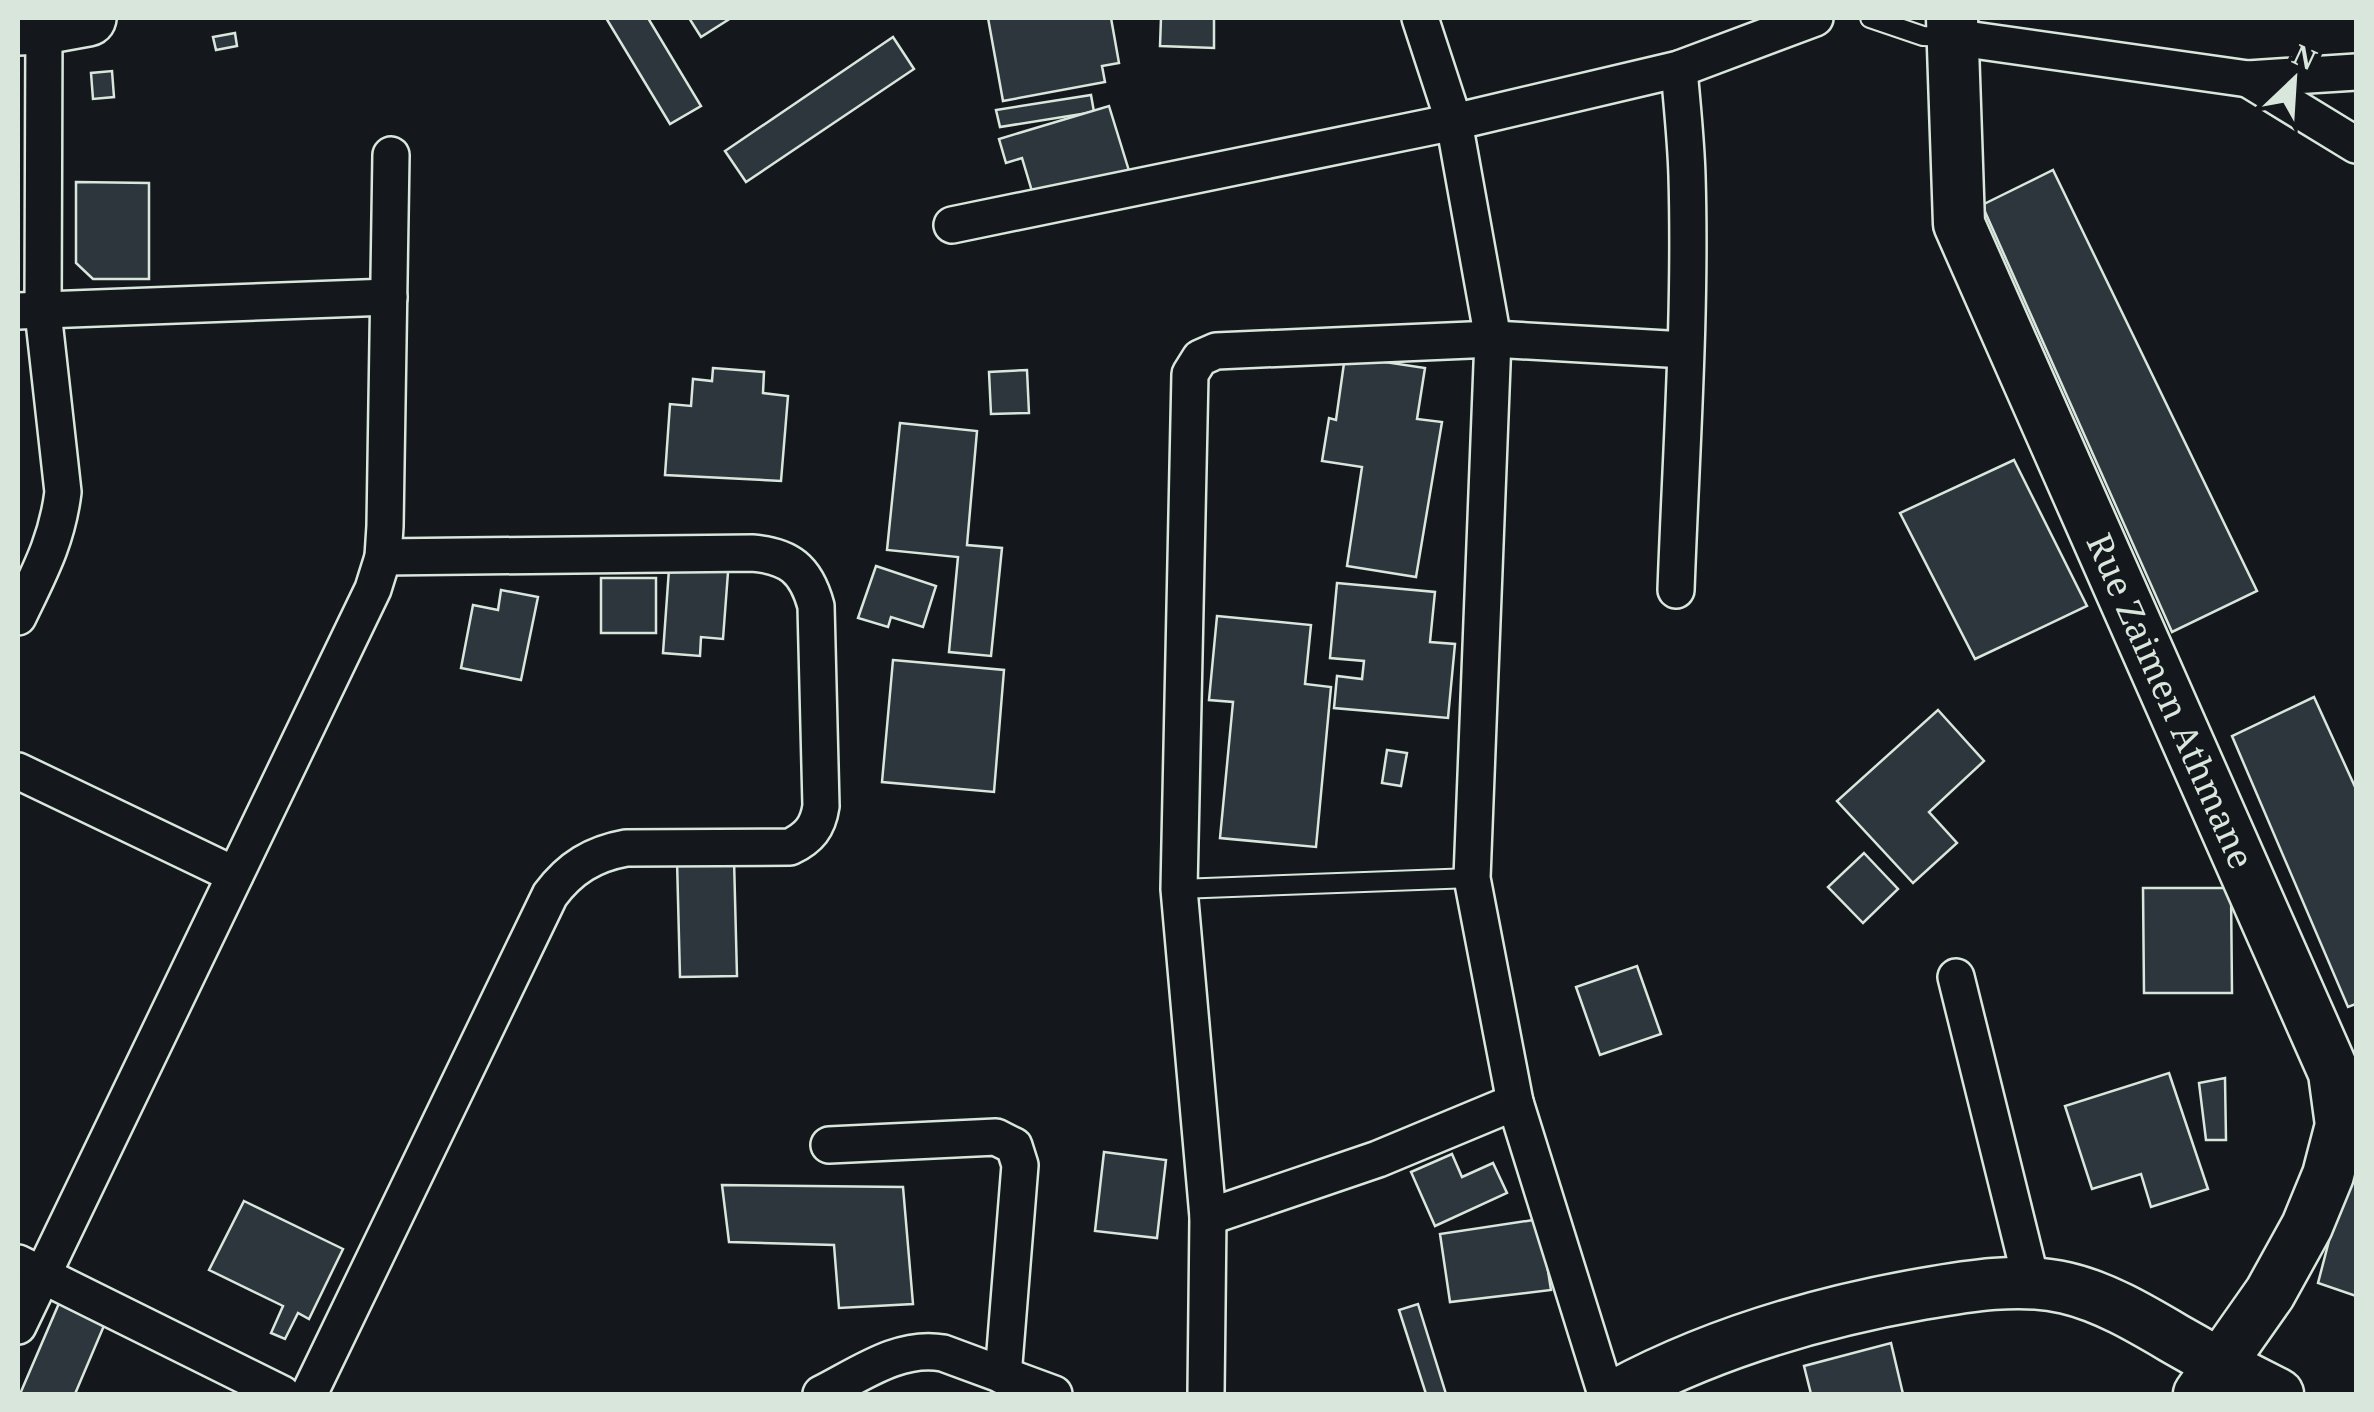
<svg xmlns="http://www.w3.org/2000/svg" width="2374" height="1412" font-family="'Noto Serif',serif">
  <rect width="100%" height="100%" fill="#14181c"/>
  <g fill="#2c363c" stroke="#d8e6dc" stroke-width="2.5">
    <polygon points="606,18 648,18 701,106 670,124"/>
    <polygon points="689,18 731,18 701,37"/>
    <polygon points="988,18 1111,18 1119,63 1102,66 1105,82 1003,101"/>
    <polygon points="1161,18 1214,18 1214,48 1160,46"/>
    <polygon points="235,33 237,46 216,50 213,37"/>
    <polygon points="893,37 914,69 746,182 725,151"/>
    <polygon points="112,71 114,97 93,99 91,73"/>
    <polygon points="1091,95 1094,112 1000,127 996,110"/>
    <polygon points="1109,106 1130,174 1034,198 1022,158 1006,163 999,139"/>
    <polygon points="2053,170 2257,591 2172,632 1982,205"/>
    <polygon points="76,182 149,183 149,279 93,279 76,263"/>
    <polygon points="1345,356 1425,368 1417,419 1442,422 1416,577 1347,566 1362,467 1322,461 1329,418 1336,420"/>
    <polygon points="713,368 764,372 763,393 788,396 781,481 665,475 670,404 691,406 693,379 712,381"/>
    <polygon points="1027,370 1029,413 991,414 989,372"/>
    <polygon points="900,423 977,431 967,545 1002,548 991,656 949,652 958,557 887,550"/>
    <polygon points="2014,460 2087,606 1975,659 1900,513"/>
    <polygon points="670,555 729,559 723,639 701,637 700,656 663,653"/>
    <polygon points="876,566 936,586 923,627 891,617 888,627 858,618"/>
    <rect x="601" y="578" width="55" height="55"/>
    <polygon points="1337,583 1435,592 1430,642 1455,644 1448,718 1334,708 1337,676 1362,679 1364,661 1330,658"/>
    <polygon points="501,590 538,597 521,680 461,668 473,605 498,610"/>
    <polygon points="1217,616 1311,625 1305,684 1331,687 1316,847 1220,838 1233,702 1209,700"/>
    <polygon points="893,660 1004,670 994,792 882,782"/>
    <polygon points="2314,697 2356,789 2356,1004 2348,1007 2232,736"/>
    <polygon points="1938,710 1984,761 1929,812 1957,843 1913,883 1837,801"/>
    <polygon points="1387,750 1407,753 1401,786 1382,783"/>
    <polygon points="1864,853 1898,889 1863,923 1828,887"/>
    <polygon points="734,859 737,976 680,977 677,860"/>
    <polygon points="2143,888 2231,888 2232,993 2144,993"/>
    <polygon points="1637,966 1661,1034 1600,1055 1576,987"/>
    <polygon points="2169,1073 2208,1189 2151,1207 2141,1174 2092,1189 2065,1106"/>
    <polygon points="2225,1078 2226,1140 2206,1140 2199,1083"/>
    <polygon points="2356,1137 2356,1296 2318,1283"/>
    <polygon points="1104,1152 1166,1160 1157,1238 1095,1231"/>
    <polygon points="1452,1154 1462,1177 1493,1163 1507,1193 1435,1226 1411,1172"/>
    <polygon points="722,1185 903,1187 913,1304 839,1308 834,1245 729,1242"/>
    <polygon points="244,1201 343,1249 309,1319 298,1313 285,1339 271,1333 283,1306 209,1270"/>
    <polygon points="1540,1219 1551,1290 1450,1302 1440,1234"/>
    <polygon points="60,1301 106,1321 75,1394 20,1394"/>
    <polygon points="1418,1304 1446,1394 1426,1394 1399,1310"/>
    <polygon points="1891,1343 1903,1394 1811,1394 1804,1366"/>
  </g>
  <g fill="none" stroke-linecap="round" stroke-linejoin="round">
    <defs>
      <g id="lane">
        <polyline points="1870,18 1923,36 1952,37"/>
        <polyline points="1179,889 1472,878"/>
      </g>
      <g id="street">
        <polyline points="1420,18 1454,122 1493,339 1472,878 1515,1102 1606,1394"/>
        <polyline points="1952,37 2248,79 2356,72"/>
        <polyline points="2248,79 2356,145"/>
        <polyline points="952,225 1454,122 1679,69 1815,18"/>
        <polyline points="18,311 389,297"/>
        <path d="M 1676,590 C 1681,452 1691,314 1687,176 C 1686,140 1682,105 1679,69"/>
        <path d="M 18,617 C 39,573 57,541 63,492 L 43,312 L 44,26"/>
        <polyline points="18,771 235,875"/>
        <polyline points="1956,977 2032,1284"/>
        <polyline points="829,1145 996,1137 1014,1146 1020,1165 1003,1376"/>
        <polyline points="1208,1217 1378,1159 1515,1102"/>
        <polyline points="18,1263 282,1394"/>
        <polyline points="18,1326 373,589 383,557 385,526 391,155"/>
        <path d="M 309,1394 L 550,895 C 570,868 593,854 626,848 L 790,847 C 809,838 818,827 821,806 L 816,606 C 806,569 789,556 752,553 L 383,557"/>
        <path d="M 821,1394 C 859,1375 899,1345 943,1353 L 1054,1394"/>
        <polyline points="1206,1394 1208,1217 1179,889 1190,374 1200,358 1216,351 1493,339 1685,350"/>
      </g>
      <g id="secondary">
        <path id="s1" d="M 1952,18 L 1959,224 L 2334,1073 L 2341,1125 L 2328,1175 L 2307,1226 L 2270,1293 L 2199,1394"/>
        <path d="M 1618,1394 C 1713,1343 1815,1313 1922,1294 C 1968,1286 2020,1277 2066,1288 C 2105,1297 2143,1320 2177,1340 C 2210,1359 2244,1377 2278,1394"/>
      </g>
      <polyline id="primary" points="18,27 44,26 88,18"/>
    </defs>
    <use href="#lane" stroke="#d8e6dc" stroke-width="22"/>
    <use href="#street" stroke="#d8e6dc" stroke-width="40"/>
    <use href="#secondary" stroke="#d8e6dc" stroke-width="55"/>
    <use href="#primary" stroke="#d8e6dc" stroke-width="60"/>
    <use href="#lane" stroke="#14181c" stroke-width="18"/>
    <use href="#street" stroke="#14181c" stroke-width="35"/>
    <use href="#secondary" stroke="#14181c" stroke-width="50"/>
    <use href="#primary" stroke="#14181c" stroke-width="55"/>
  </g>
  <g text-anchor="middle" stroke-width="8" stroke-linejoin="round" paint-order="stroke">
    <g font-size="35" fill="#d8e6dc" stroke="#14181c">
      <text dy="12" stroke="none"><textPath href="#s1" startOffset="728">Rue Zaimen Athmane</textPath></text>
    </g>
  </g>
  <rect width="2374" height="1412" fill="none" stroke="#d8e6dc" stroke-width="40"/>
  <g transform="translate(2294 80) rotate(25)" stroke="#14181c" stroke-width="8" paint-order="stroke">
  <path d="M0-8L18 38L0 25L-18 38Z" fill="#d8e6dc"/>
  <text y="-15" font-size="28" font-weight="bold" text-anchor="middle" fill="#d8e6dc">N</text>
  </g>
</svg>
